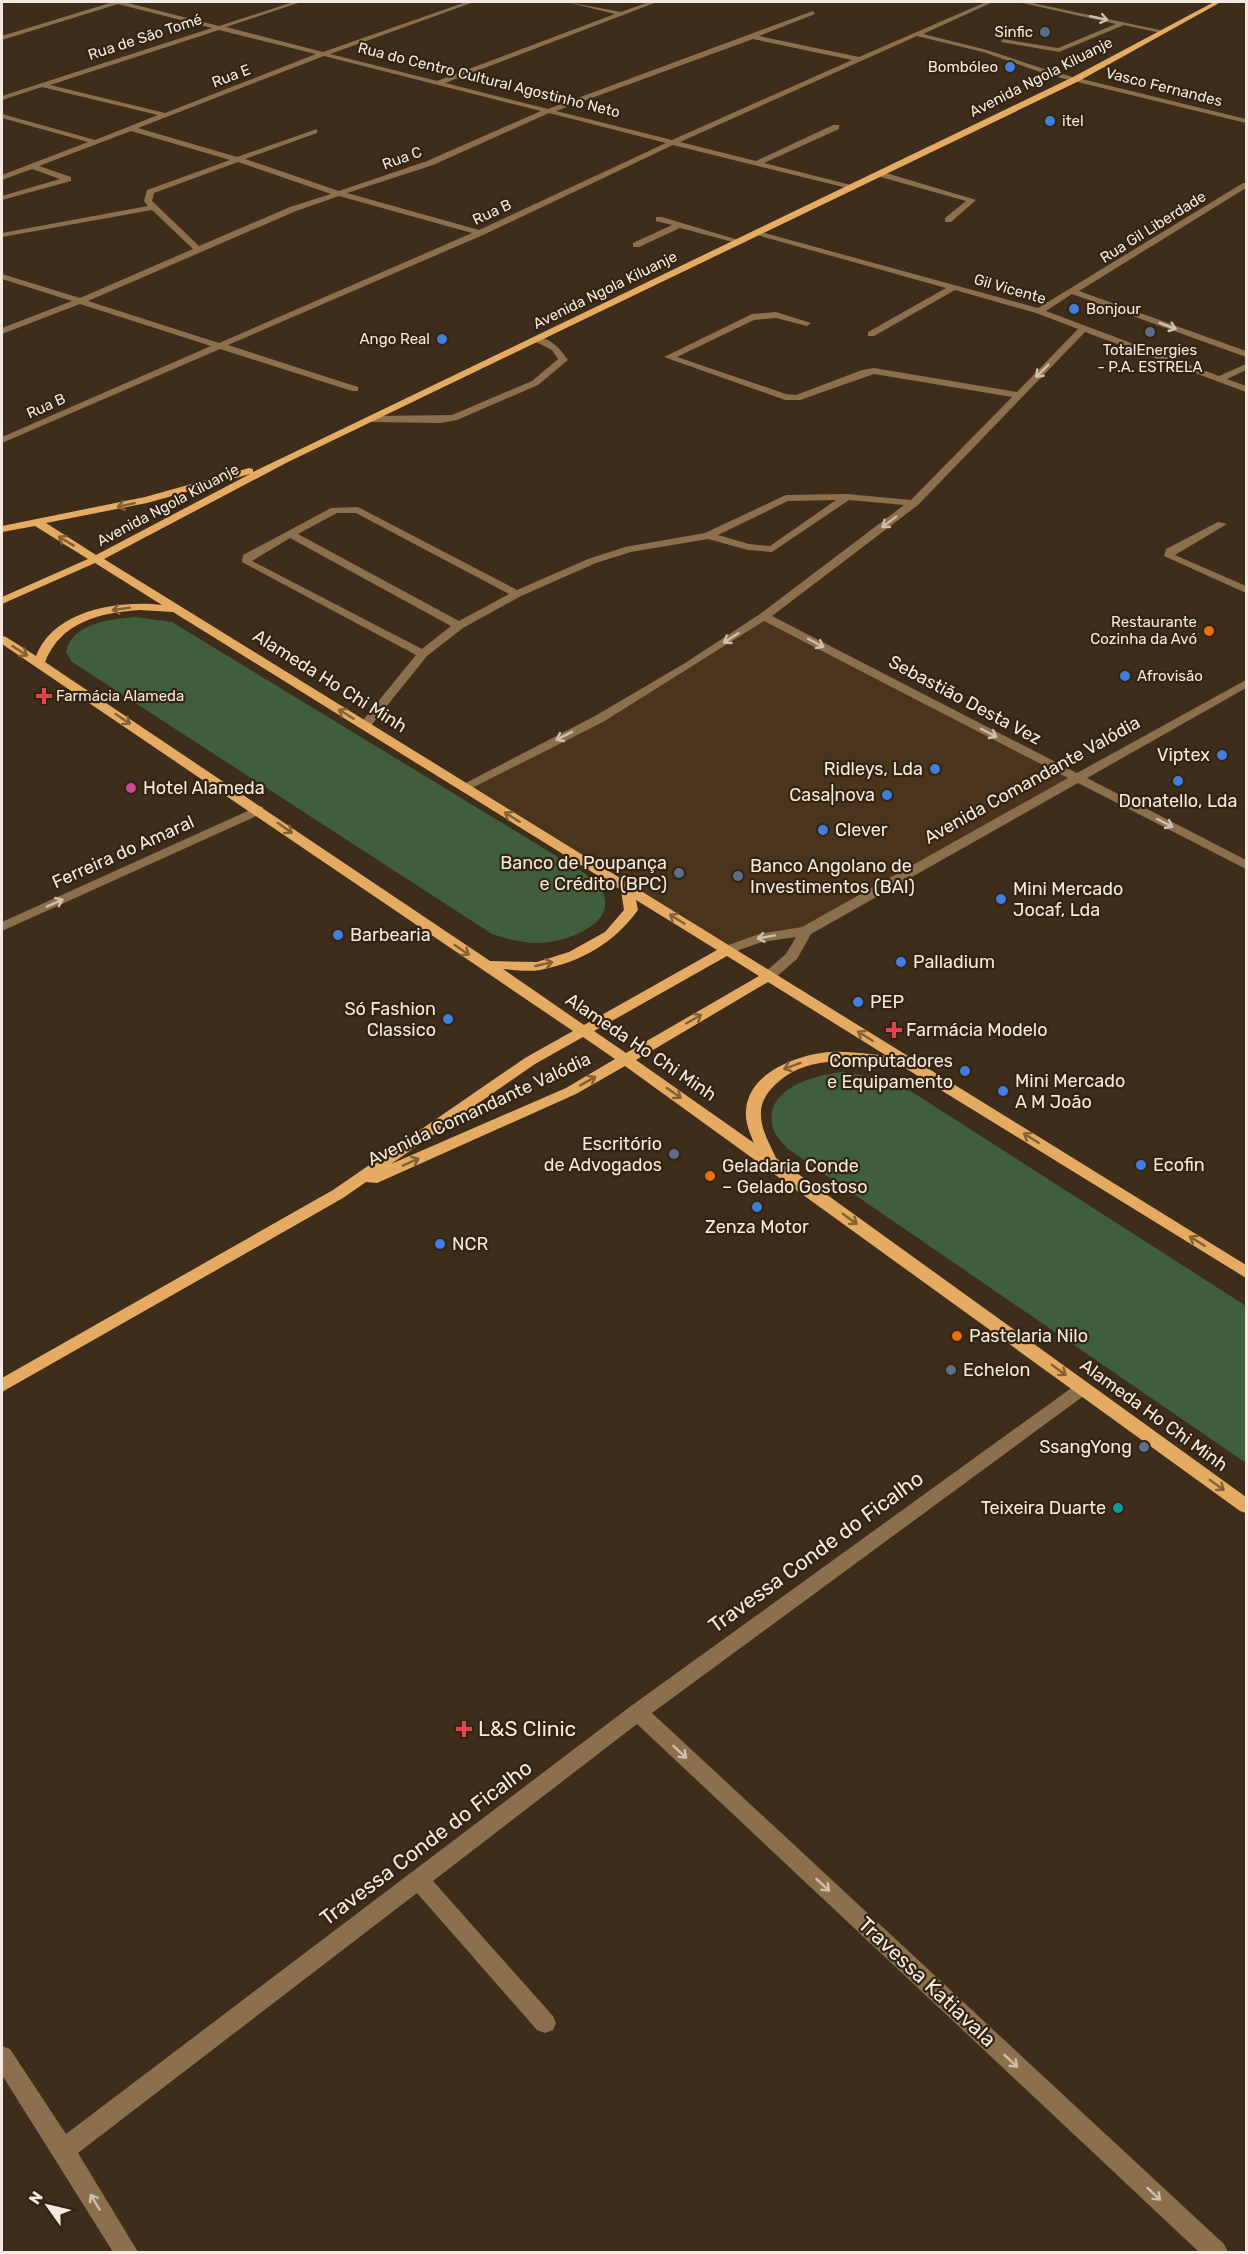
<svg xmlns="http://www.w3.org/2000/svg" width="1248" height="2254" font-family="Rubik,sans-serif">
  <rect width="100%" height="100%" fill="#3e2d1b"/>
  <polygon fill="#4a341c" points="764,616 1075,778 806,931 728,950 464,787 599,719"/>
  <g fill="#3e5f3a">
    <path d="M 135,617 L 172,622 L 576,868 C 586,874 599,881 603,893 C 617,926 562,943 538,943 C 522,943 507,939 492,934 L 72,662 L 66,652 C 72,623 111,619 135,617 Z"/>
    <path d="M 843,1072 L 895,1081 L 1246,1306 L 1246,1463 L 788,1149 C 784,1144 776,1137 774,1131 C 760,1089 814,1075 843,1072 Z"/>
  </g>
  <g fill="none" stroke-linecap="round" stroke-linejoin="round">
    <g fill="#8c6f4d" fill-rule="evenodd">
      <path d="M 113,2 L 124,2 L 219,26 L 293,2 L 301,2 L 226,27 L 323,52 L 466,2 L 474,2 L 330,54 L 437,81 L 615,14 L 567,2 L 621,12 L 649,2 L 657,2 L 445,83 L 548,109 L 813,11 L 815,14 L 759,36 L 859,57 L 986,2 L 993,2 L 923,34 L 987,50 L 1053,72 L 1246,119 L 1246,123 L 1049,75 L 983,52 L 917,36 L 680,142 L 756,161 L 833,125 L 839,125 L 839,129 L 764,163 L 855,186 L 855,190 L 673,145 L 483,235 L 228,345 L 358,387 L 358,391 L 352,391 L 220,349 L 2,443 L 2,437 L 211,346 L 80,304 L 2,334 L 2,328 L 72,301 L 2,279 L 2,274 L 80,298 L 193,249 L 152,210 L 2,237 L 2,233 L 148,206 L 144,201 L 147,190 L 230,160 L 131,131 L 39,166 L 71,177 L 71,181 L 2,200 L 2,196 L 60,179 L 32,169 L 2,180 L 2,175 L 88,142 L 2,118 L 2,114 L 95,140 L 158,115 L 42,87 L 2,100 L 2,96 L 212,28 L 118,4 L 2,40 L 2,36 ZM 219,30 L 316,54 L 165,113 L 50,85 ZM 753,39 L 852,60 L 672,140 L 556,111 ZM 324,56 L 541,111 L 427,161 L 339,191 L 245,159 L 317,133 L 317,129 L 237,157 L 138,128 ZM 549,113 L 666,143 L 479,230 L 347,193 L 433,165 ZM 238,162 L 331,194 L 290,207 L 199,246 L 152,201 L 154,193 ZM 339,196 L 472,233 L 219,343 L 88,301 L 296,211 Z"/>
      <polygon points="1018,2 1028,2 1164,31 1161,33 1124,25 1059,52 1001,42 1003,39 1058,48 1116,24"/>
      <polygon points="877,172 883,172 976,200 951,222 945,222 945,218 966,201 877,176"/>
      <path d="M 1243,183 L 1246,183 L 1246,188 L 1079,291 L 1246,351 L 1246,357 L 1072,294 L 1046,311 L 1219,376 L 1246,364 L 1246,370 L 1227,379 L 1246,386 L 1246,392 L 1085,332 L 918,505 L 772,616 L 1077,773 L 1246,680 L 1246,688 L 1087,778 L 1246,860 L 1246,869 L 1078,783 L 811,934 L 797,959 L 774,979 L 764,979 L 762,976 L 764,973 L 786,954 L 796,937 L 762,942 L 728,954 L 723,953 L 721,950 L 723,947 L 759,934 L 802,927 L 1068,778 L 764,621 L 603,722 L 468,790 L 460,790 L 458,787 L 595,716 L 685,663 L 760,614 L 904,505 L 849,500 L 772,552 L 748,550 L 708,539 L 631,552 L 596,563 L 521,596 L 463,628 L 427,656 L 369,728 L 365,729 L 359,725 L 416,655 L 242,562 L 243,555 L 331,508 L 358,507 L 517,590 L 588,559 L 625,547 L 705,533 L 786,495 L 847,494 L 911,500 L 1012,397 L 874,374 L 800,400 L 785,400 L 664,357 L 752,314 L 776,312 L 811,323 L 807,326 L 776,318 L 754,320 L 677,357 L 786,394 L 796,395 L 862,370 L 874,368 L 1017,392 L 1078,329 L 1036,313 L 955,290 L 874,336 L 868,336 L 868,332 L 946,288 L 757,235 L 757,231 L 1038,308 ZM 836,500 L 770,546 L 749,544 L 718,535 L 788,501 ZM 337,513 L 356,513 L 509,594 L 459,621 L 298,534 ZM 290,538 L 451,626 L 422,649 L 252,561 Z"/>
      <polygon points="656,217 662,217 745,242 741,244 680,228 639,247 633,247 633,243 672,225 656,221"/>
      <path d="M 534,337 C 549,336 560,348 568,360 L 538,385 L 457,420 L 441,423 L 370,422 L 365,419 L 370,416 L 452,415 L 532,381 L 558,359 L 552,350 L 534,341 Z"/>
      <polygon points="1218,522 1227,524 1175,555 1246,586 1246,593 1164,556 1166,549"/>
      <polygon points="259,806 263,807 263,813 2,931 2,922"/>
      <polygon points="1083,1382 1089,1384 1091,1388 1089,1392 652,1713 1224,2244 1228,2252 1199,2252 637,1724 433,1881 553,2016 556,2023 553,2030 545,2033 537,2030 417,1893 78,2153 138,2252 113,2252 2,2075 2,2046 10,2049 66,2134 631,1706 1077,1384"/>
    </g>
    <path fill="#e6ab62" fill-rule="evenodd" d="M 1214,2 L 1221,2 L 1079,81 L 288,462 L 104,559 L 1246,1265 L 1246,1278 L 905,1068 C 862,1063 813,1051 777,1083 C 768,1091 760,1102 761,1115 C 761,1130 770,1144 776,1158 L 1246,1497 L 1246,1513 L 1240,1511 L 625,1066 L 576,1094 L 377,1183 L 366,1182 L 343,1198 L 2,1392 L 2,1378 L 333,1190 L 525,1058 L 573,1031 L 2,644 L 2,636 L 6,637 L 36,656 C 54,610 118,600 162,605 L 95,563 L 2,604 L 2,597 L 88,559 L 35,526 L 2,532 L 2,526 L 145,497 L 249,468 L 253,469 L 253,472 L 1073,77 ZM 250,474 L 96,555 L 46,523 L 147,503 ZM 139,610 L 173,612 L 621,890 L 624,910 L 605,932 L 569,952 L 537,962 L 490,961 L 45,662 C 61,622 99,613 139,610 ZM 636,900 L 717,950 L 584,1025 L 503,969 C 515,970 528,972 540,970 C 581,962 614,943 638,910 ZM 727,956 L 759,976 L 626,1053 L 594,1031 ZM 768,982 L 887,1056 C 868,1054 850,1051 831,1052 C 799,1054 748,1072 746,1111 C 745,1122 750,1133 754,1143 L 636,1060 ZM 583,1037 L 615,1059 L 566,1088 L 391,1164 L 535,1064 Z"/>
  </g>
  <defs><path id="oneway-shaft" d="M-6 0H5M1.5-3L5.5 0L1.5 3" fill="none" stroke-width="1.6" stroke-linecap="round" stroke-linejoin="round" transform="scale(1.5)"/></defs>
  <g stroke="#d0bfac">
    <use href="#oneway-shaft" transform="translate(1099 18) rotate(12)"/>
    <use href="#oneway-shaft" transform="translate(1168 326) rotate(20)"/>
    <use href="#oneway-shaft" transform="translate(1042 371) rotate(135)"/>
    <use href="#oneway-shaft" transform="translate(889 522) rotate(143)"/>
    <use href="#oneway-shaft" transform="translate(731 638) rotate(147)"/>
    <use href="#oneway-shaft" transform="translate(816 643) rotate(28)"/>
    <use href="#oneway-shaft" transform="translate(989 733) rotate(28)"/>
    <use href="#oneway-shaft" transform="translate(564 736) rotate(153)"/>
    <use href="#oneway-shaft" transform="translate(1165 823) rotate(27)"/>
    <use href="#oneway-shaft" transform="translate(55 903) rotate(-24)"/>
    <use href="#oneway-shaft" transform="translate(766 937) rotate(170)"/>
    <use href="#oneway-shaft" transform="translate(680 1752) rotate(43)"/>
    <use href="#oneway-shaft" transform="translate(823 1885) rotate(43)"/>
    <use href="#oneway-shaft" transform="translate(1011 2061) rotate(43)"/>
    <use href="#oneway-shaft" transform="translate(1154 2194) rotate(43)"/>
    <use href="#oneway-shaft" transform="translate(95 2202) rotate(-121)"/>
  </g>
  <g stroke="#846035">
    <use href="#oneway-shaft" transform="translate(126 505) rotate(167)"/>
    <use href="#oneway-shaft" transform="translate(66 541) rotate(-149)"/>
    <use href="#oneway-shaft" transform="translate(121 609) rotate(172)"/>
    <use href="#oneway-shaft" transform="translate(20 651) rotate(33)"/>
    <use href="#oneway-shaft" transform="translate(346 714) rotate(-148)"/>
    <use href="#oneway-shaft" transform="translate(123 719) rotate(34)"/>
    <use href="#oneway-shaft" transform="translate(512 817) rotate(-148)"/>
    <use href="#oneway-shaft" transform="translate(285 828) rotate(35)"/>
    <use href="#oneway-shaft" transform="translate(677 919) rotate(-148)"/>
    <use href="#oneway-shaft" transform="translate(462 950) rotate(34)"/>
    <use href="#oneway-shaft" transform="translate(544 964) rotate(-13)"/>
    <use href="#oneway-shaft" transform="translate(694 1019) rotate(-30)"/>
    <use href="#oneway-shaft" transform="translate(865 1036) rotate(-148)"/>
    <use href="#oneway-shaft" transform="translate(792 1066) rotate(160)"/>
    <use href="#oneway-shaft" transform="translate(588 1081) rotate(-29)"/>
    <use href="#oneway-shaft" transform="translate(674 1093) rotate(35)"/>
    <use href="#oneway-shaft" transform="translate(1031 1138) rotate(-148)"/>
    <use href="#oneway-shaft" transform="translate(411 1162) rotate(-24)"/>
    <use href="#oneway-shaft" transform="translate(850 1219) rotate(36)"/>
    <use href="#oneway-shaft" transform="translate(1197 1241) rotate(-148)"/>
    <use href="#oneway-shaft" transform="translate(1059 1370) rotate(36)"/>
    <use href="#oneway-shaft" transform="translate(1217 1485) rotate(36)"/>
  </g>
  <g fill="#5c6f8a" stroke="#332311" stroke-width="2">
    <circle cx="1045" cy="32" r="6"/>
    <circle cx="1150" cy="332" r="6"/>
    <circle cx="679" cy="873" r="6"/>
    <circle cx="738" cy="876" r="6"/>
    <circle cx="674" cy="1154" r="6"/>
    <circle cx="951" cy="1370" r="6"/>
    <circle cx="1144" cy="1447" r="6"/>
  </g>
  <g fill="#3f7fe0" stroke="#332311" stroke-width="2">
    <circle cx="1010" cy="67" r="6"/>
    <circle cx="1050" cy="121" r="6"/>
    <circle cx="1074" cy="309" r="6"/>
    <circle cx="442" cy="339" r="6"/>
    <circle cx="1125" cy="676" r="6"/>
    <circle cx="1222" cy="755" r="6"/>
    <circle cx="935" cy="769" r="6"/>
    <circle cx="1178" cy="781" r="6"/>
    <circle cx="887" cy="795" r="6"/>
    <circle cx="823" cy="830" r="6"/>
    <circle cx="1001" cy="899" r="6"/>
    <circle cx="338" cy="935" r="6"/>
    <circle cx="901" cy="962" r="6"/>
    <circle cx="858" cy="1002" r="6"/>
    <circle cx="448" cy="1019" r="6"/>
    <circle cx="965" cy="1071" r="6"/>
    <circle cx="1003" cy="1091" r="6"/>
    <circle cx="1141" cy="1165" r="6"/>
    <circle cx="757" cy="1207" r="6"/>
    <circle cx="440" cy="1244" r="6"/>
  </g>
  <g fill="#e8710a" stroke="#332311" stroke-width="2">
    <circle cx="1209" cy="631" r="6"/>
    <circle cx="710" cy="1176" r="6"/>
    <circle cx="957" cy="1336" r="6"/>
  </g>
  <g fill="#e0444e" stroke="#332311" stroke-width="2">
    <path d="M41 687h6v6h6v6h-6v6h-6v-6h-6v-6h6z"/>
    <path d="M891 1021h6v6h6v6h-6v6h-6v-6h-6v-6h6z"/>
    <path d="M461 1720h6v6h6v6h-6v6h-6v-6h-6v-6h6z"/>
  </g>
  <circle fill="#d1479c" stroke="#332311" stroke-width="2" cx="131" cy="788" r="6"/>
  <circle fill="#0f9aa8" stroke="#332311" stroke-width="2" cx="1118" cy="1508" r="6"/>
  <g text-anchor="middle" stroke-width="4.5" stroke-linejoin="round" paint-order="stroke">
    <g font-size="15" fill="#f5eadf" stroke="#332311" text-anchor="end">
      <text x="1033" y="37">Sinfic</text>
      <text x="998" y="72">Bombóleo</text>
      <text x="1062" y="126" text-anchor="start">itel</text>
      <text x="1086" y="314" text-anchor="start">Bonjour</text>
      <text x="430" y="344">Ango Real</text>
      <text x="1150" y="355" text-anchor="middle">TotalEnergies<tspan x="1150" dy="17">- P.A. ESTRELA</tspan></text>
      <text x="1197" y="627">Restaurante<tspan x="1197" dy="17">Cozinha da Avó</tspan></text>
      <text x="1137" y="681" text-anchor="start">Afrovisão</text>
      <text x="56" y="701" text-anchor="start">Farmácia Alameda</text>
    </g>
    <g font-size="15" fill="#f5eadf" stroke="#332311">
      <text transform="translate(145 37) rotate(-18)" y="5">Rua de São Tomé</text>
      <text transform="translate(231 76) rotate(-21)" y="5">Rua E</text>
      <text transform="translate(1041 77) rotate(-27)" y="5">Avenida Ngola Kiluanje</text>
      <text transform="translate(489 80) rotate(14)" y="5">Rua do Centro Cultural Agostinho Neto</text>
      <text transform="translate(1164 87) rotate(14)" y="5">Vasco Fernandes</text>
      <text transform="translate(402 158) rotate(-20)" y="5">Rua C</text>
      <text transform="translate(492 212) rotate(-25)" y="5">Rua B</text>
      <text transform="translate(1153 227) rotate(-32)" y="5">Rua Gil Liberdade</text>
      <text transform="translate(1010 289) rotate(16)" y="5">Gil Vicente</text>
      <text transform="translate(605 290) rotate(-26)" y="5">Avenida Ngola Kiluanje</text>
      <text transform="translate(46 406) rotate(-24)" y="5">Rua B</text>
      <text transform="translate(168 505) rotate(-28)" y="5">Avenida Ngola Kiluanje</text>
    </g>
    <g font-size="18" fill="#f5eadf" stroke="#332311">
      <text transform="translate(330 681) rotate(32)" y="6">Alameda Ho Chi Minh</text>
      <text transform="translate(965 700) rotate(28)" y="6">Sebastião Desta Vez</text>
      <text transform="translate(1032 780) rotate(-29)" y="6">Avenida Comandante Valódia</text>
      <text transform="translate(123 852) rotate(-24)" y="6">Ferreira do Amaral</text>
      <text transform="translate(641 1047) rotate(34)" y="6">Alameda Ho Chi Minh</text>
      <text transform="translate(479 1109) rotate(-25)" y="6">Avenida Comandante Valódia</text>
      <text transform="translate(1154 1415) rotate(36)" y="6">Alameda Ho Chi Minh</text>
    </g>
    <g font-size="18" fill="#f5eadf" stroke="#332311" text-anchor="start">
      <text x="1210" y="761" text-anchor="end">Viptex</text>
      <text x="923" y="775" text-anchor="end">Ridleys, Lda</text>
      <text x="143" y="794">Hotel Alameda</text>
      <text x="875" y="801" text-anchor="end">Casa|nova</text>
      <text x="1178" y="807" text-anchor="middle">Donatello, Lda</text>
      <text x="835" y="836">Clever</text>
      <text x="667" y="869" text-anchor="end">Banco de Poupança<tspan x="667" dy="21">e Crédito (BPC)</tspan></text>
      <text x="750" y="872">Banco Angolano de<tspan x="750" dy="21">Investimentos (BAI)</tspan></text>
      <text x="1013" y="895">Mini Mercado<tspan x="1013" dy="21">Jocaf, Lda</tspan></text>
      <text x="350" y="941">Barbearia</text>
      <text x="913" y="968">Palladium</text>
      <text x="870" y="1008">PEP</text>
      <text x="436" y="1015" text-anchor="end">Só Fashion<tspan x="436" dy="21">Classico</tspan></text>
      <text x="906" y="1036">Farmácia Modelo</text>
      <text x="953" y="1067" text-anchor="end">Computadores<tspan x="953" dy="21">e Equipamento</tspan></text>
      <text x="1015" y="1087">Mini Mercado<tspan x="1015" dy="21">A M João</tspan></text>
      <text x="662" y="1150" text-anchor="end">Escritório<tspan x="662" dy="21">de Advogados</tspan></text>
      <text x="1153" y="1171">Ecofin</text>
      <text x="722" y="1172">Geladaria Conde<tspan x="722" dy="21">– Gelado Gostoso</tspan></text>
      <text x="757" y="1233" text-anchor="middle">Zenza Motor</text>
      <text x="452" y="1250">NCR</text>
      <text x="969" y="1342">Pastelaria Nilo</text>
      <text x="963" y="1376">Echelon</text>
      <text x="1132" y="1453" text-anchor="end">SsangYong</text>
      <text x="1106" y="1514" text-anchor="end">Teixeira Duarte</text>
    </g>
    <g font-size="21" fill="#f5eadf" stroke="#332311">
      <text transform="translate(816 1552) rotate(-36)" y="7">Travessa Conde do Ficalho</text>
      <text transform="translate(426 1843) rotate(-37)" y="7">Travessa Conde do Ficalho</text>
      <text transform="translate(927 1982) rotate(43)" y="7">Travessa Katiavala</text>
    </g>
    <g font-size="21" fill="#f5eadf" stroke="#332311" text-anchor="start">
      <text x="478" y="1736">L&amp;S Clinic</text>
    </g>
  </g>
  <rect width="1248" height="2254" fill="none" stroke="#f5eadf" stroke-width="6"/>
  <g transform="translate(48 2206) rotate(304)" stroke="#332311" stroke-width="4.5" paint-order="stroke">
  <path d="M0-4.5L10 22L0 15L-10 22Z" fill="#f5eadf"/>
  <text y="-9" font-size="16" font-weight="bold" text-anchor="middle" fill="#f5eadf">N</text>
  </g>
</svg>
